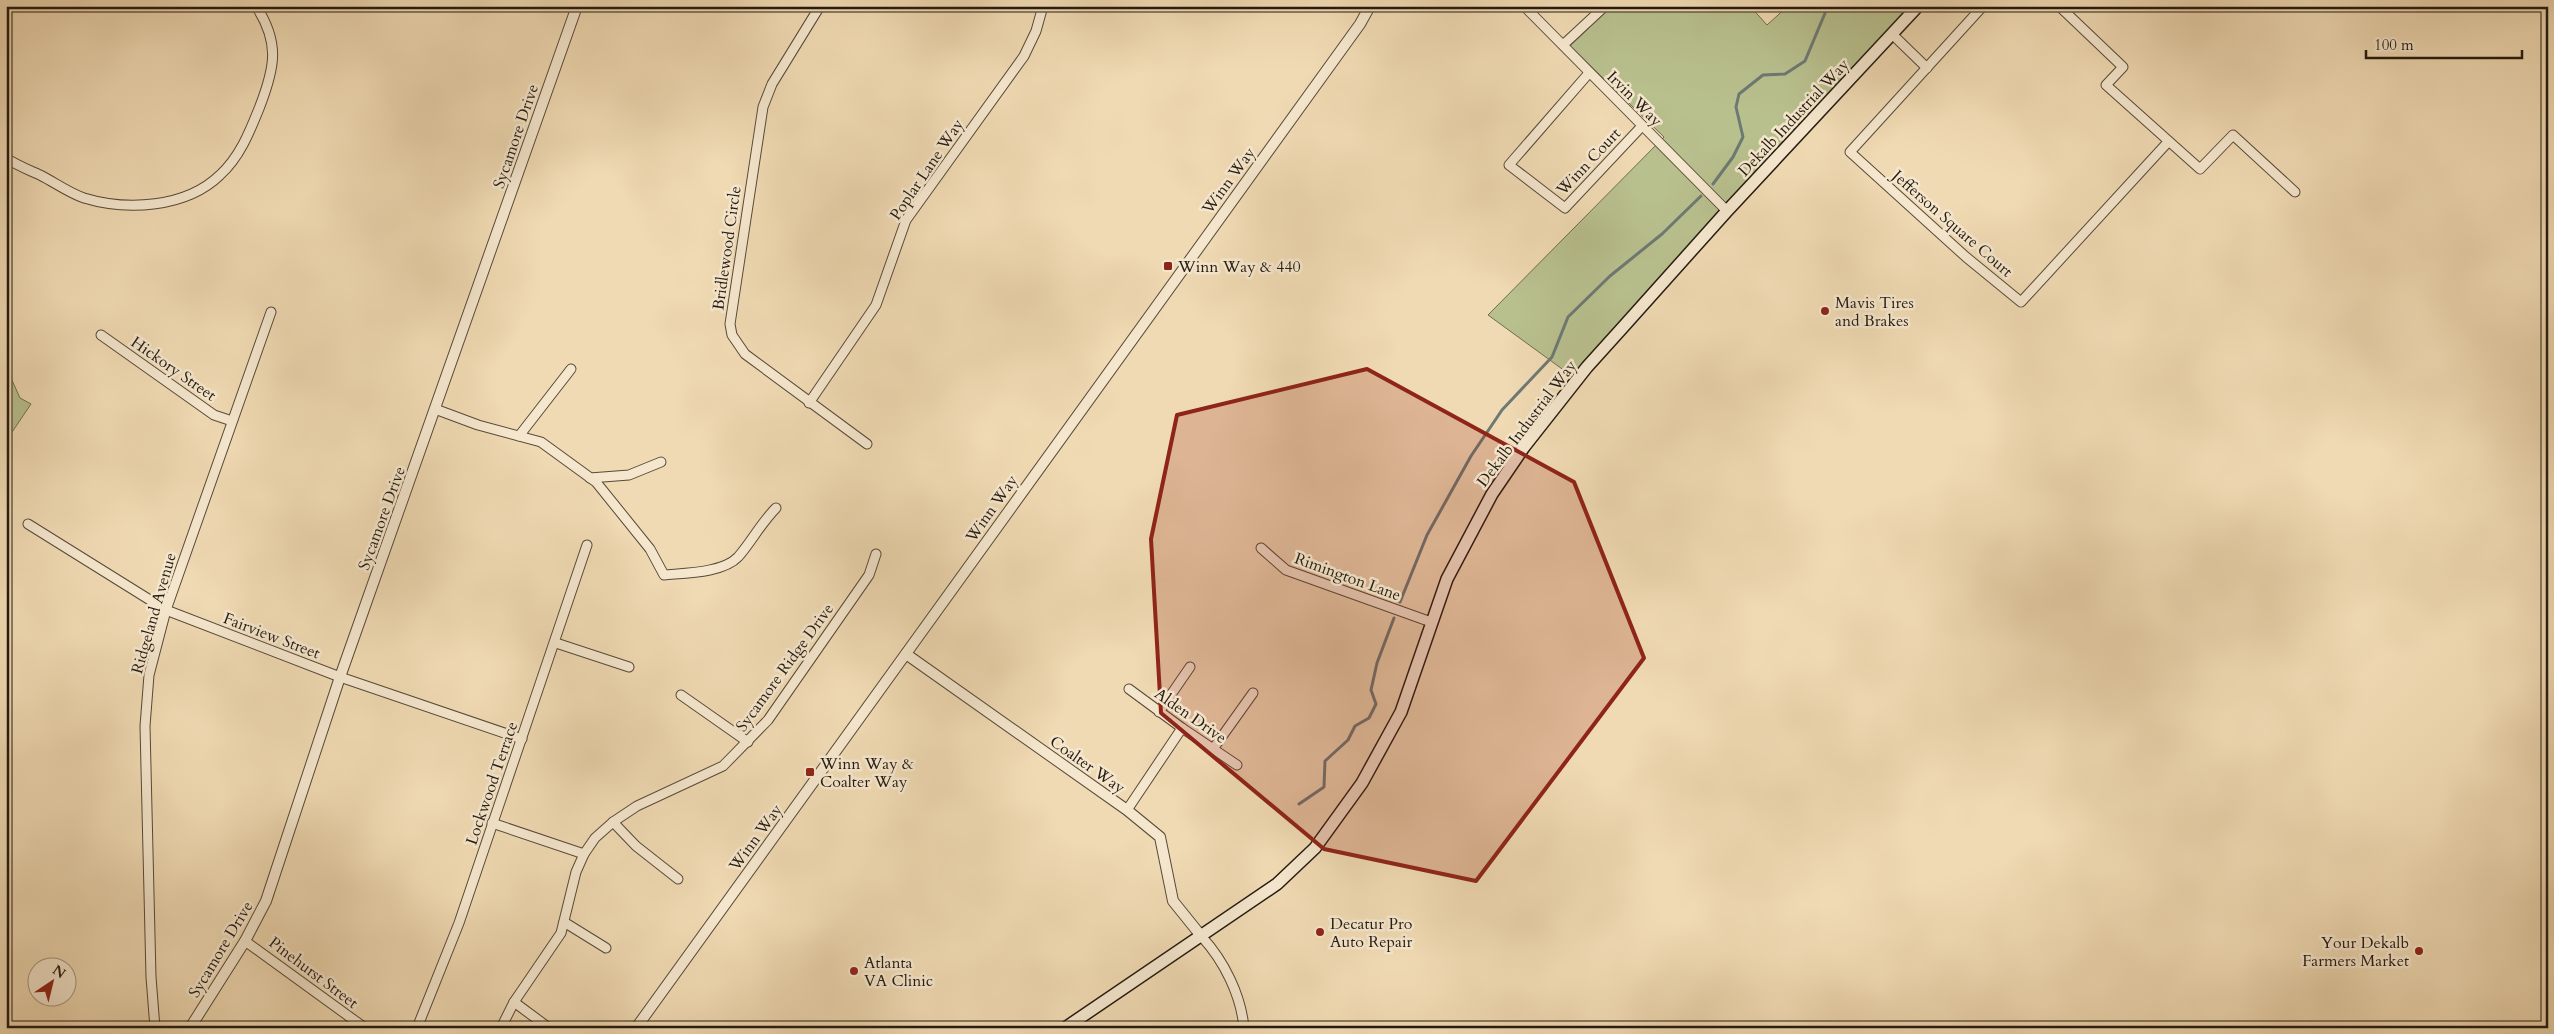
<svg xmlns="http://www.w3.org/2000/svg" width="2554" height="1034" font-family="Cardo,serif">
  <rect width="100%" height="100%" fill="#f0dab3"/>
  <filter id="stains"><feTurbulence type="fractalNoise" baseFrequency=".004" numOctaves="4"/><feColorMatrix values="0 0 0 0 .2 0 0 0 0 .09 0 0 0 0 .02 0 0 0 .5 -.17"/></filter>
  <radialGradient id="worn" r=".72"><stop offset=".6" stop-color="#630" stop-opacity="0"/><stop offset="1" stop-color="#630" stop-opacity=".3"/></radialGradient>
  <g fill="#b8c08e" stroke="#6e6d4f">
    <polygon points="1612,6 1750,6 1767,25 1788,6 1924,6 1768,169 1580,382 1488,315 1664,137 1570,46"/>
    <polygon points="6,367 20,398 31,404 6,441"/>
  </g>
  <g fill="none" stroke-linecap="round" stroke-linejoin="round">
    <g stroke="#6d7974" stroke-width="3">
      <polyline points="1713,184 1733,157 1743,137 1736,107 1739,94 1763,75 1785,74 1805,61 1828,6"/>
      <polyline points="1400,602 1427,535 1471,456 1502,410 1552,357 1568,317 1610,276 1662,234 1701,196"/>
      <polyline points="1299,804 1324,787 1325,761 1348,740 1355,726 1369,718 1376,704 1371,690 1377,663 1394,618"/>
    </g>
    <defs>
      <g id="minor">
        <polyline points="820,6 772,84 763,107 730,324 732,335 745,354 867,444"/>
        <polyline points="1524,6 1727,211"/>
        <polyline points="1983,6 1850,152 1966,257 2021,302 2168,142"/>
        <polyline points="2059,6 2123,67 2106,85 2200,169 2233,135 2295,192"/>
        <polyline points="1892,34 1927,68"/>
        <polyline points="1563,45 1605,6"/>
        <polyline points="1589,73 1509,165 1565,208 1642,126"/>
        <path d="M 6,158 C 16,165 29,170 40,175 C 54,182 69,193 84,198 C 127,211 186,208 220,175 C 240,157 250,131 260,106 C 275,67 280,43 256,6"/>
        <polyline points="101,335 214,415 232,421"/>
        <polyline points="809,403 876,305 906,220 1024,56 1036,31 1043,6"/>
        <path d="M 435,409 L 478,425 L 541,442 L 596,482 L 650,549 L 664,575 C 684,573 723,573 738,557 C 752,541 761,523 776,508"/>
        <polyline points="519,436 571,369"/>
        <polyline points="590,478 629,475 661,462"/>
        <polyline points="28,524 166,610 340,677 522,739"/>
        <polyline points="1261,548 1286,570 1431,622"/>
        <polyline points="556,643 629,667"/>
        <polyline points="1129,689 1182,728 1237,765"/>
        <polyline points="681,695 748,742"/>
        <polyline points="1159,712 1190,667"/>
        <polyline points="1213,749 1253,693"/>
        <polyline points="1127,810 1182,728"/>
        <polyline points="613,822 636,846 678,879"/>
        <polyline points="492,823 584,854"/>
        <polyline points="564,922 606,948"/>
        <path d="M 1202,937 C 1224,961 1241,995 1244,1028"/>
        <polyline points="245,941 365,1028"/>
        <polyline points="514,1002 549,1028"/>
        <polyline points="155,1028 151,977 145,726 149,675 166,610 271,312"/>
        <polyline points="417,1028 459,923 587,545"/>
        <polyline points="501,1028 514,1002 561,933 576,872 584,854 595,838 613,822 637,806 723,766 768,720 869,575 876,554"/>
      </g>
      <g id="tertiary">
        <polyline points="906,654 1127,810 1160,837 1173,901 1202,937"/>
        <polyline points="190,1028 245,941 266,901 340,677 577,6"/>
        <polyline points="636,1028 1360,24 1370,6"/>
      </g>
      <polyline id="secondary" points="1065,1028 1277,884 1315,848 1362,783 1401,712 1447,579 1492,494 1524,447 1587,367 1624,326 1727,211 1918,6"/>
    </defs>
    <use href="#minor" stroke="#574a39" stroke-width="11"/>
    <use href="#tertiary" stroke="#574a39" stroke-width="12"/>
    <use href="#secondary" stroke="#241a10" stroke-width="14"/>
    <use href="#minor" stroke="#f5e7ce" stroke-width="9"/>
    <use href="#tertiary" stroke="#f5e7ce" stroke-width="10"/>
    <use href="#secondary" stroke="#f5e7ce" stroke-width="11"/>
  </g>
  <path fill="#8f2418" fill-opacity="0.2" stroke="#8f2418" stroke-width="4" stroke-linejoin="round" d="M 1367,369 L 1574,482 L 1644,658 L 1476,881 L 1324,849 L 1161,713 L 1151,539 L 1177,415 Z"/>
  <g fill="#8f2418" stroke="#f5e7ce" stroke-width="2">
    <rect x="1163" y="261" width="10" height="10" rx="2.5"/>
    <circle cx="1825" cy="311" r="5"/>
    <rect x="805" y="767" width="10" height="10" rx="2.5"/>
    <circle cx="1320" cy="932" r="5"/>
    <circle cx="2419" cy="951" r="5"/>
    <circle cx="854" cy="971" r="5"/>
  </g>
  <g text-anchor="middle" stroke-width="5" stroke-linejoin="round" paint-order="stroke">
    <g font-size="16" fill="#241a10" stroke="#f5e7ce">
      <text transform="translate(1635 98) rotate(45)" y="6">Irvin Way</text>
      <text transform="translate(1793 117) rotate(-47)" y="6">Dekalb Industrial Way</text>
      <text transform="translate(515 136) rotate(-71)" y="6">Sycamore Drive</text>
      <text transform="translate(1588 161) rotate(-47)" y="6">Winn Court</text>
      <text transform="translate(926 169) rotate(-56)" y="6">Poplar Lane Way</text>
      <text transform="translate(1228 180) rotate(-54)" y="6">Winn Way</text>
      <text transform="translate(1953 223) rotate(41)" y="6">Jefferson Square Court</text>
      <text transform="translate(726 248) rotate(-82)" y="6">Bridlewood Circle</text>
      <text transform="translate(174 368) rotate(35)" y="6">Hickory Street</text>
      <text transform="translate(1526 423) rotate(-53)" y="6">Dekalb Industrial Way</text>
      <text transform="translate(991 508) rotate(-55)" y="6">Winn Way</text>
      <text transform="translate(381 518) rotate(-70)" y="6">Sycamore Drive</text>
      <text transform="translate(1348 576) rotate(20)" y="6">Rimington Lane</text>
      <text transform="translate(153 613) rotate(-74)" y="6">Ridgeland Avenue</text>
      <text transform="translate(272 635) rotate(21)" y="6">Fairview Street</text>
      <text transform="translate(784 667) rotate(-54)" y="6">Sycamore Ridge Drive</text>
      <text transform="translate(1191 715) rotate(35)" y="6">Alden Drive</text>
      <text transform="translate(1088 764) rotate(35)" y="6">Coalter Way</text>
      <text transform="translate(491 783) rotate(-71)" y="6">Lockwood Terrace</text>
      <text transform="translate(755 837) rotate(-54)" y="6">Winn Way</text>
      <text transform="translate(220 949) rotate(-59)" y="6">Sycamore Drive</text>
      <text transform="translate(314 972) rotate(37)" y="6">Pinehurst Street</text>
    </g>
    <g font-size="16" fill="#241a10" stroke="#f5e7ce" text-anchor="start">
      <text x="1178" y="272">Winn Way &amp; 440</text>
      <text x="1835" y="308">Mavis Tires<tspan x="1835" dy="18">and Brakes</tspan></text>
      <text x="820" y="769">Winn Way &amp;<tspan x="820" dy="18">Coalter Way</tspan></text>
      <text x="1330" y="929">Decatur Pro<tspan x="1330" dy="18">Auto Repair</tspan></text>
      <text x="2409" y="948" text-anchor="end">Your Dekalb<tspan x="2409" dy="18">Farmers Market</tspan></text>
      <text x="864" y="968">Atlanta<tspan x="864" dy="18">VA Clinic</tspan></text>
    </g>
  </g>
  <rect width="2554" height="1034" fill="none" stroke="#f0dab3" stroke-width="25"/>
  <rect x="8" y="8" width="2539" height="1019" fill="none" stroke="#241a10" stroke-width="2.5"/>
  <rect x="12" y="12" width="2529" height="1009" fill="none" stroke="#241a10"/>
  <g transform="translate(52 982) rotate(35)"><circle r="24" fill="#f5e7ce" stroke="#a19582"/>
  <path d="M0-4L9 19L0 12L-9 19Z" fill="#8f2418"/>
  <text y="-8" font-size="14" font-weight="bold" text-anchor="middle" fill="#241a10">N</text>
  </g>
  <path d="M2366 50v8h156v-8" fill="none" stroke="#241a10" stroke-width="2.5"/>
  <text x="2374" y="50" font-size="15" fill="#241a10" stroke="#f5e7ce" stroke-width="4" paint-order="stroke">100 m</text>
  <rect width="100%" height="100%" filter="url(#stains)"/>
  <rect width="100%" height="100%" fill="url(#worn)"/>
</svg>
